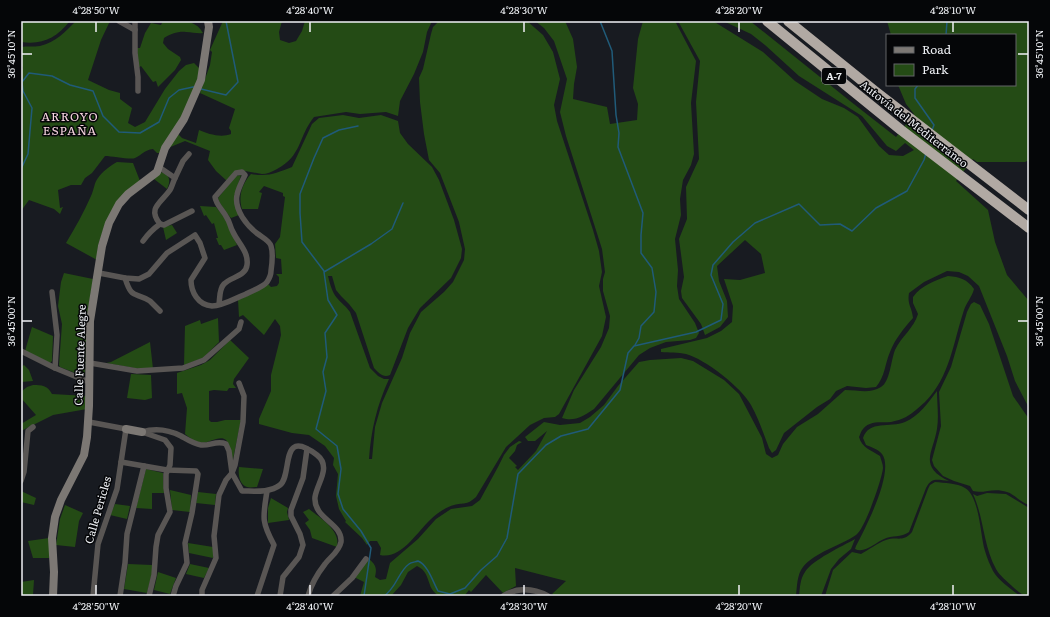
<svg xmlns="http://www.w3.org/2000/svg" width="1050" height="617" font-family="Literata,serif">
  <rect width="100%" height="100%" fill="#181b21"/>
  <g fill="#244b15">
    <path d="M 21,21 L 70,21 C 56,38 43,45 21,42 Z"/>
    <path d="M 76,21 L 110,21 L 101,40 L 88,80 L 109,90 L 120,93 L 120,99 L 132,108 L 128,123 L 135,127 L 145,122 L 165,89 L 179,71 L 186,65 L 194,63 L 200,69 C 195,99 176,127 161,153 L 157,153 L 153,149 C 144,150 142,155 135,158 C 131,160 112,156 105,156 L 92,173 L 85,178 L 81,185 L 71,185 L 58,190 L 60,208 L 63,207 L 60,214 L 54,209 L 29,200 L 21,211 L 21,70 L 23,68 L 21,64 L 21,47 C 27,46 34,47 40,46 C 56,42 65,32 76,21 Z"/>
    <path d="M 163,21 C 178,21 195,18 203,33 C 197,34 193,32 186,32 C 179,31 170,34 164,38 L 163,43 L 168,49 L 180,57 L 181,60 L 175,70 L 158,87 L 156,81 L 153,82 L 141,66 L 138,68 L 137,48 L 140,48 L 145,33 L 151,23 L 161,25 Z"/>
    <path d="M 223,21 L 282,21 L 279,32 L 280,40 L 289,43 L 296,41 L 302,31 L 305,21 L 432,21 L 427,32 L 423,52 L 414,74 L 400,101 L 398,116 L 386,112 L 360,114 L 346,112 L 314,117 C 298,137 302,156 277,169 C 272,172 266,174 262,174 C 255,173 247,171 240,170 L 227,181 L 216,171 L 208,160 L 210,151 L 185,141 L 168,148 L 178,134 L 182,138 L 196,143 L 199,130 C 208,134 221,138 231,134 L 231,131 L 229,128 L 235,109 L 200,93 L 210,65 L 212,52 L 210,50 Z"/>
    <path d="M 439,21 L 527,21 L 543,35 L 553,52 L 560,79 L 554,105 L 557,121 L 593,230 L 599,251 L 602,272 L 599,286 L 606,317 L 602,336 L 559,414 L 555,417 L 544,418 L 530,425 L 506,447 L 476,497 C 466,506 464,502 454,505 C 446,507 436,514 430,520 C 417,532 401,560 380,555 L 381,548 L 377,541 L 370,541 L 367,545 L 362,538 L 345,522 L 346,521 L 339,509 L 336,496 L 338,474 L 333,465 L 334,458 L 325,446 L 309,435 L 292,433 L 259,424 L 259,419 L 271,391 L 271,375 L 281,335 L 280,326 L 275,319 L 264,335 L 243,315 L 239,317 L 238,300 L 268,284 L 271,287 L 277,286 L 279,283 L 279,277 L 276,274 L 282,274 L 281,259 L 276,258 L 275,244 L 280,237 L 285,197 L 283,196 L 283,193 L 264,186 L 259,192 L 262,193 L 258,209 L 242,209 C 238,196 242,184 251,174 C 269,177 276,173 292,167 L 312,124 L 319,118 L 343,115 L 359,118 L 381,115 L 398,121 L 400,133 L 408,144 L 432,167 L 439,180 L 454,220 L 462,249 L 461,258 L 451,278 L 420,308 L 408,328 L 390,375 C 383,378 379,373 374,368 L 356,313 L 349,304 L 341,296 L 336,290 L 332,276 L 328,276 C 330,284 332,292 337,298 C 341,303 346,306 350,312 L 370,368 L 378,376 L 384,379 L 389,379 C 377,405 371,430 369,459 L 372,459 L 375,427 L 382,403 L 402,358 L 410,333 L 421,312 L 444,292 L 453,282 L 464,260 L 465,249 L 459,222 L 440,173 L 429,160 L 424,134 L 420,102 L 419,78 L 423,69 L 431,34 L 433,27 Z"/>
    <path d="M 535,21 L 565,21 L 573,39 L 577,67 L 574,84 L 573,99 L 607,107 L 610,124 L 637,120 L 638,104 L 633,88 L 638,39 L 643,21 L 675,21 L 696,61 L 691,103 L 694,154 L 691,165 L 683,180 L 680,199 L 681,215 L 675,239 L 678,270 L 677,286 L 679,299 L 695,323 L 699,333 L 696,338 L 690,340 L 666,342 L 650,348 L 639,355 L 594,409 C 583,416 575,422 562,418 L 574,390 L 601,347 L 609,328 L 610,316 L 603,291 L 603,279 L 605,272 L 602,249 L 566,136 L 560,112 L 567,79 L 554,41 L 544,28 Z"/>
    <path d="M 678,21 L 713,21 L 763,52 L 795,81 L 822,99 L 844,108 L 858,117 L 879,146 L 889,155 L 903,156 L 914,150 L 905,143 L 896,151 L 887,146 L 862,116 L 799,76 L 765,45 L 751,34 L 723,21 L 750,21 L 850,101 L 896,137 L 914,114 L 906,104 L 898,85 L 1015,85 L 1015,35 L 891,35 L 887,21 L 1029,21 L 1029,160 L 1025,162 L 977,162 L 973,159 L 956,181 L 988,210 L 995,242 L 1007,275 L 1029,301 L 1029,408 L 1015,381 L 1007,356 L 979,286 L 968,276 L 959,272 L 947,271 L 924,282 L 909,293 C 907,305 912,307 913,318 C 904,328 895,339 890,352 C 885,363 885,377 876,387 L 866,388 L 847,386 L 836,391 L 830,399 L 817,407 L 784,433 L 776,450 L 772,453 L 769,448 C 764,435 758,417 751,405 C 742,388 705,359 686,354 C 678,352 669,353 661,352 L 661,349 L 707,338 L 721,331 L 732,322 L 733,306 L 724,279 L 740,280 L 765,273 L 761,254 L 745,240 L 717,266 L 719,281 L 727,301 L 728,317 L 720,327 L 705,335 L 701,324 L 682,298 L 681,291 L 684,277 L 679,239 L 687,219 L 686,187 L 699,159 L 696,102 L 700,61 Z"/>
    <path d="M 117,162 L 133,163 L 140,181 L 105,224 L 98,246 L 97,260 L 66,243 C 75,228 84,212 91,196 C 94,190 94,183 98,178 C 102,172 110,166 117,162 Z"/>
    <path d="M 160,172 C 170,173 171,181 167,189 L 154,179 Z"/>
    <path d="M 241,175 L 235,194 L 239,215 L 231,218 C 228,214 218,202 218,198 L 236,176 Z"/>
    <polygon points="200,206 216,207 227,221 237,245 224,250 221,245 219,245 216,238 218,238 214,223 212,224 206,215 204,216"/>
    <polygon points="172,225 177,233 166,240 163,227"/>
    <polygon points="64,273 93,279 87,317 85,374 83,376 60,367 59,365 62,324 58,306 61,282"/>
    <path d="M 948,276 C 960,277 967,279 974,289 C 972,297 966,303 964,310 C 953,343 950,377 925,402 C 919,407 913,413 906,417 C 902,419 896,421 891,422 C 882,423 870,420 863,429 C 861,431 860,435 859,437 C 862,448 871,450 880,456 C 881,460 883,464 883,468 C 882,479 865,529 856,535 C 840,546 815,552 803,567 C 797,574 797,587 796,596 L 555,596 L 552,594 L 566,581 L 515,568 L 516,586 L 503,593 L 486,575 L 471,592 L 469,590 L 465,595 L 438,596 C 435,593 431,589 430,585 C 427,577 426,570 417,566 L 408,572 L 401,585 L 391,596 L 360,596 L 364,582 L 354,577 L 369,559 C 376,565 377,568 375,577 L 380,580 L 386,579 L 390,563 L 418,539 L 436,519 L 451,509 L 472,506 L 480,500 L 498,467 L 504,455 L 510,447 L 519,441 L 522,442 L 517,445 L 515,451 L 509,458 L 517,466 L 515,467 L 518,470 L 536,451 L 547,431 L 535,441 L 528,441 L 525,437 L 544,422 L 560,425 L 580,423 L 590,417 L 604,405 L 618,386 L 639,362 L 650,360 L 681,358 L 693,361 L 724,380 L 739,394 L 762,438 L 766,454 L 772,458 L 778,455 L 783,444 L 797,427 L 818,414 L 845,390 C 858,390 870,394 881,387 C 890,382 891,360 895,350 C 901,337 914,328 918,314 L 913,303 L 913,297 C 922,285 934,281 948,276 Z"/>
    <path d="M 974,302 L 980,305 L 989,324 L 1013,396 L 1029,419 L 1029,505 C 1020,502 1014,494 1007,492 C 993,487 984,494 973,491 L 970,486 L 954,481 L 943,476 L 934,466 L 932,460 L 941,426 L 939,392 L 951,367 L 967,312 L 971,304 Z"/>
    <polygon points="218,318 219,342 203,358 184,365 185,326 200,320 201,324"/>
    <polygon points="32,327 53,336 52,361 50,363 25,351"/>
    <path d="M 230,340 L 249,358 L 234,379 L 233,384 L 236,388 L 229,388 L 227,391 L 214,390 L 209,391 L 209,420 L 211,422 L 217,422 L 225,420 L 241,420 L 232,464 C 231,459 230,443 226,440 C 220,435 209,443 202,443 C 195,442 190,438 185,434 L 187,408 L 182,393 L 177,394 L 177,373 L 201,365 L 210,360 Z"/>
    <polygon points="150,342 153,369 140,369 106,363 111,362"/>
    <polygon points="24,365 29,370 33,381 21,382 21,367"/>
    <polygon points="131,374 151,375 152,398 145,400 127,398"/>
    <path d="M 33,385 C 42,385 47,385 52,394 L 87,396 L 87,409 L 53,415 L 21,431 L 21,424 L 36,415 L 21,398 L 22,391 L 27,387 Z"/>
    <path d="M 937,391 C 937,403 939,417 937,429 C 933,453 918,466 949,481 C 937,480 932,477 926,488 L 909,532 C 901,538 892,535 884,539 C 876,542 865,554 855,549 L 856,546 C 865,529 895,471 882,454 C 878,449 871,447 866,445 L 863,438 C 869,420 890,428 905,422 C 919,416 928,403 937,391 Z"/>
    <path d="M 239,467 L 263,469 L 257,487 C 254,487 250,488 247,487 C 239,484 238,474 239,467 Z"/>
    <polygon points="146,469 163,473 164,493 152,493 152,509 136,508"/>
    <path d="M 935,482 C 944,483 957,483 965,488 C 980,497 980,535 985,551 C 987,558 990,565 993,571 C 999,581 1011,589 1020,596 L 825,596 L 833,570 L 852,552 L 861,554 C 869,550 877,543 886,540 C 897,536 903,543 912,532 L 928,489 L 930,485 Z"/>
    <polygon points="170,490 191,495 190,512 172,510"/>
    <polygon points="21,491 36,498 34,505 21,502"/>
    <polygon points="198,492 216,494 215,505 196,503"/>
    <path d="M 987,493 L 1006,494 L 1029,508 L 1029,596 C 1022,596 1018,591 1013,587 C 1008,582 999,575 996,569 C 983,545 984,518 973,494 L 977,496 Z"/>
    <polygon points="271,498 288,508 287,512 289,520 268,523 268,508"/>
    <polygon points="115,504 130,506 127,519 110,515"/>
    <polygon points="65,505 83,513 79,521 75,547 56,545 60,519"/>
    <path d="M 309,509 C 320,518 341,530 337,547 L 312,538 L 310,530 L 305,523 L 309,520 L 303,512 Z"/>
    <polygon points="49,538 49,558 33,558 28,541"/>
    <path d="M 855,539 L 851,549 L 839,559 L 831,569 L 821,596 L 799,596 C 800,588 800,579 805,572 C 812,560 843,546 855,539 Z"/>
    <polygon points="188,543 213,547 213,558 189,553"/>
    <polygon points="128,564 152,565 152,574 147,593 124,589"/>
    <polygon points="190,564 209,568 204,578 186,574"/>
    <polygon points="158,572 176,578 170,594 154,590"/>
    <polygon points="34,580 33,595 22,595 21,582"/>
  </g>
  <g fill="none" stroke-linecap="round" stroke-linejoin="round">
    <g stroke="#205b79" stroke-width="1.5">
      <polyline points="600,21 612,51 616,115 619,133 618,147 643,213 641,235 641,253 652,268 656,292 654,312 641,326 639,338 635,345"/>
      <polyline points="946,35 947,21"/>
      <polyline points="918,85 915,89 915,98 934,125 932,130"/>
      <polyline points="201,89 226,95 238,82 226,21"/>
      <polyline points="21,169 28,154 32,108 23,91 22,82 29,73 52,76 70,85 93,91 103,116 119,132 140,133 159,122 169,98 179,90 193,87 195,87"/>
      <polyline points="324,271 302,242 300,213 300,194 314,158 323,138 339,130 358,126"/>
      <polyline points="364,596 371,548 361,531 343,509 338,494 341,469 337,446 316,429 326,391 323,372 327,357 325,333 337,315 328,300 324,272 371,244 392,229 403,203"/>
      <path d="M 384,596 C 397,587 398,572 409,564 C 411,562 416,562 418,561 C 428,565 433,582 438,591 L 450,594 L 465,588 L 481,570 L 497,556 L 507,538 L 518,474 L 546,445 L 561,436 L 588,429 L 620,390 L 628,353 L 634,346 L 696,332 L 721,320 L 723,304 L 711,275 L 713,265 L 733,242 L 755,223 L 799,204 L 820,225 L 840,224 L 852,231 L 876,208 L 907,191 L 924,160 L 926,153"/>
    </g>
    <g stroke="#595654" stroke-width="5.5">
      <polyline points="119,21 135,30"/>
      <polyline points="135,21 135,53 138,77 138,91"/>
      <path d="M 159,167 L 175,178 C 173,182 172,187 170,190 C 161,203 147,208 160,224 L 164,225 L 192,211"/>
      <polyline points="175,178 183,161 189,154"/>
      <path d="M 143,241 C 148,234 153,229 160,224"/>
      <path d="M 99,273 L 125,278 L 139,279 L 149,274 L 167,253 L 195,235 L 200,243 L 205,258 L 191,280 C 191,292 198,305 212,306 C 223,306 236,298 246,294 C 253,290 262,288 267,282 C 269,279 271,274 271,271 C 272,264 273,252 271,246 C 270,241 262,237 258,234 C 247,226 234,210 237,195 C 238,189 242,181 245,175 L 242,172 L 236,173 L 215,197 C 216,205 223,210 227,218 C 230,222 230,227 233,232 C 238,243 249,252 247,265 C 246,276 231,277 224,284 C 219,289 220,298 219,304"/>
      <path d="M 125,278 C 132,300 134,291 150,301 C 153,304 157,308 160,311"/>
      <polyline points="52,292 57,335 55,368"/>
      <polyline points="21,351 55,368 89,382"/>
      <polyline points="90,363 137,371 183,368 204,360 239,329 241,322"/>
      <polyline points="89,422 126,429 117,489 98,544 93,596"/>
      <path d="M 142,432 C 155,428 169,430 181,436 C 188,440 194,444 201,445 C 210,446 217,440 226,444 L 229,451 L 232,473 L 242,491 C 254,491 270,493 280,485 C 293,475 279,426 317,455 C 332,467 317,483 315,497 C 313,519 343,523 341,542 C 339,552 330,557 325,564 C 318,573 311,585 308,596"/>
      <polyline points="142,432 165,440 171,448 170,465 166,474 166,488 170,512 158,535 156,547 154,575 149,596"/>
      <polyline points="121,462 167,470 196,471 198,474 192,513 185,543 187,563 176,586 173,596"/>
      <polyline points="21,481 24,472 28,431 33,427"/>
      <polyline points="120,596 125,563 127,534 144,466"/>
      <polyline points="202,596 202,590 216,558 214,536 219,495 226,480 232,473 235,465 243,422 244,396 239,383"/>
      <path d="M 257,596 L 274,545 C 261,521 263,517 267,491"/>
      <polyline points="280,596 283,577 299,557 303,545 300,534 291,516 291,510 303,478 307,449"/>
      <polyline points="333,596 352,578 366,559"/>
      <path d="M 503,596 C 518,587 533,588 548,596"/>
    </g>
    <g stroke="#7c7874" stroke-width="8">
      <polyline points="126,429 142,432"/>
      <polyline points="53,596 54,572 52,538 55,517 61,500 84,455 87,437 89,406 90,321 102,246 109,223 119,204 128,194 157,172 165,148 184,119 201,80 209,27 208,21"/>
    </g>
    <g stroke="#b1a9a3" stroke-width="10">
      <polyline points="767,21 901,130 1029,228"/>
      <polyline points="788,21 876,92 1029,210"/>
    </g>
  </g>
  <path fill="none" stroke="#eff1f5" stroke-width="1.5" d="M 96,22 L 96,32M 310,22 L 310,32M 524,22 L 524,32M 739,22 L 739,32M 953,22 L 953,32M 22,54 L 32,54M 1018,54 L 1028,54M 22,321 L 32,321M 1018,321 L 1028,321M 96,585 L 96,595M 310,585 L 310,595M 524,585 L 524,595M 739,585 L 739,595M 953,585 L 953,595"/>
  <g text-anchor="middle" stroke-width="3" stroke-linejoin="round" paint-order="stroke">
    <rect fill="#050608" stroke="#a9aaae" stroke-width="1" x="822" y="68" width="24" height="16" rx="3"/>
    <g font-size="10" font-weight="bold" fill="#eff1f5">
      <text x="834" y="80">A-7</text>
    </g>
    <g font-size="11" fill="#eff1f5" stroke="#050608">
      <text transform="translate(914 124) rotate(38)" y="4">Autovía del Mediterráneo</text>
      <text transform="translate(80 355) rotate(-88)" y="4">Calle Fuente Alegre</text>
      <text transform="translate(98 510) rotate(-74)" y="4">Calle Pericles</text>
    </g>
    <g font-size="12" letter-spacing="1" fill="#f6d4df" stroke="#050608">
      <text x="70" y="121">ARROYO<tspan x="70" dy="14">ESPAÑA</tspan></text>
    </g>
  </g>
  <rect width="1050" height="617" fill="none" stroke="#050608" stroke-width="44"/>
  <rect x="886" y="34" width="130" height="52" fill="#050608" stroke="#636467"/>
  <rect x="894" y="47" width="20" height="6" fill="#7c7874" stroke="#636467"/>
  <text x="922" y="54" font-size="12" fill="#eff1f5">Road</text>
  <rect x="894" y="64" width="20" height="12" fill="#244b15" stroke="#636467"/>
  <text x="922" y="74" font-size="12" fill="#eff1f5">Park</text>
  <rect x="22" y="22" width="1006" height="573" fill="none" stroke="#eff1f5" stroke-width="1.5"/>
  <g font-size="10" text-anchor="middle" fill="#eff1f5">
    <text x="96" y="14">4°28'50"W</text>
    <text x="310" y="14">4°28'40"W</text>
    <text x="524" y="14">4°28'30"W</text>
    <text x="739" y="14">4°28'20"W</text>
    <text x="953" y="14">4°28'10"W</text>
    <text transform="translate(11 54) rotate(-90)" y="4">36°45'10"N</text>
    <text transform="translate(1039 54) rotate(-90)" y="4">36°45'10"N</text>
    <text transform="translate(11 321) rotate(-90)" y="4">36°45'00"N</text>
    <text transform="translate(1039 321) rotate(-90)" y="4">36°45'00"N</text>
    <text x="96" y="610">4°28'50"W</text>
    <text x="310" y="610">4°28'40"W</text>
    <text x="524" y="610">4°28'30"W</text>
    <text x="739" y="610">4°28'20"W</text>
    <text x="953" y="610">4°28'10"W</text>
  </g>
</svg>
